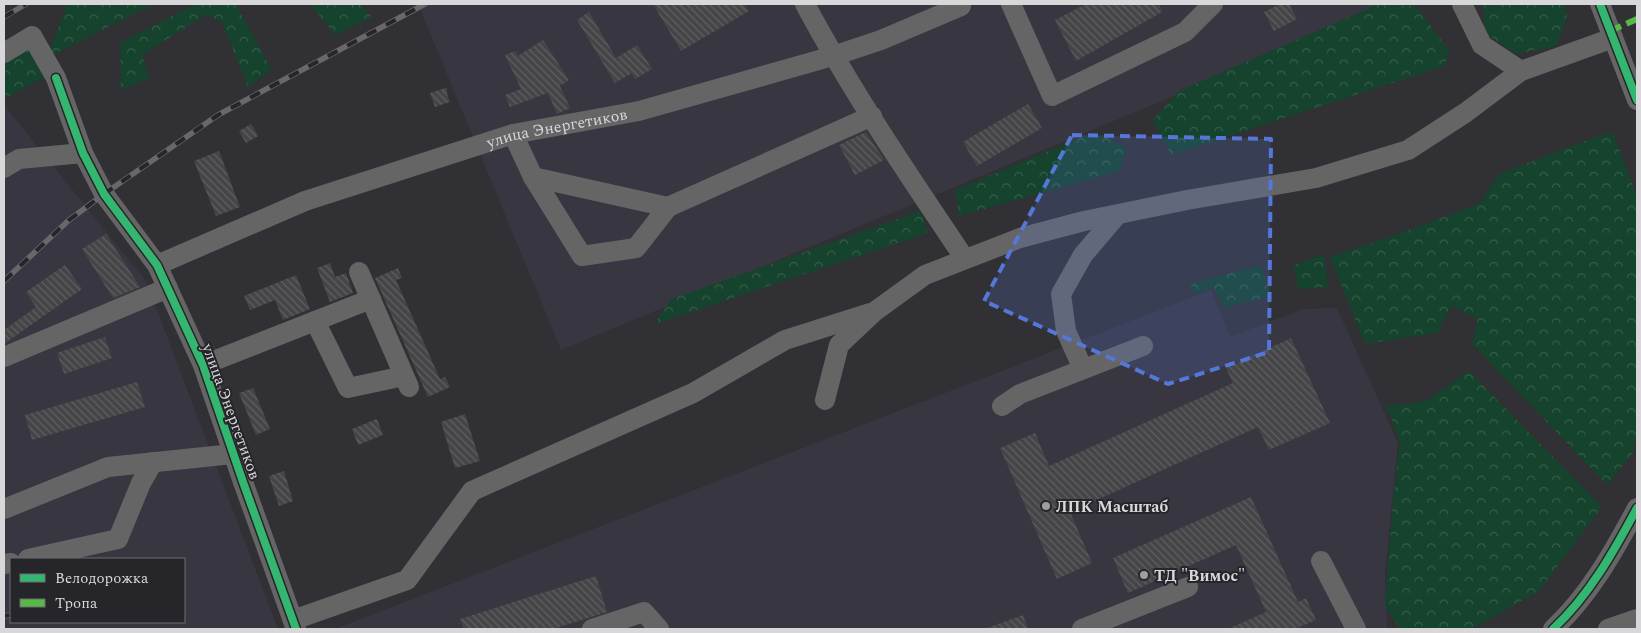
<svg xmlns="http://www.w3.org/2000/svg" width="1641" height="633" font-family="Spectral,serif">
  <defs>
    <pattern id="forest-crowns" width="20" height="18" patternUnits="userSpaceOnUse" patternTransform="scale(1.25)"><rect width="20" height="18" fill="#15432d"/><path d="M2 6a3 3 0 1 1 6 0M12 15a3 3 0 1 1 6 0" fill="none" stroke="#365d4b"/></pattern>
    <pattern id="building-back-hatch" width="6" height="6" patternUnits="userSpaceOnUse" patternTransform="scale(1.25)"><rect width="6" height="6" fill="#454547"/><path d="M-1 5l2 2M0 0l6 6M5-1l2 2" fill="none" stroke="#5f5f61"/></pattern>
  </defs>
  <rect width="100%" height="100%" fill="#313034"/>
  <g fill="#383640" fill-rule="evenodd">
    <polygon points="418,4 1396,4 561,350"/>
    <path d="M 4,105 L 146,281 L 278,629 L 4,629 ZM 11,559 L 184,559 L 184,622 L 11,622 Z"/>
    <polygon points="1211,290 1230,337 1304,309 1337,308 1398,443 1385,573 1387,629 989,629 1011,619 986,629 335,629"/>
  </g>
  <g fill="url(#forest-crowns)">
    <polygon points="67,4 153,4 47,58"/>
    <polygon points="195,4 236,4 272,70 248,87 222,22 206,15 142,55 150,78 121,90 120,43"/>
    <polygon points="310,4 361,4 372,17 335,35"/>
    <polygon points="1379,4 1416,6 1450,52 1444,66 1171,155 1153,120 1179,91"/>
    <polygon points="1484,4 1565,4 1567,16 1557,46 1516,54 1484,32"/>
    <polygon points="31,43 46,76 4,99 4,58"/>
    <polygon points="1612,131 1637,195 1637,432 1633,453 1607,485 1472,344 1478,319 1451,306 1438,333 1365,344 1330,257 1392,236 1479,204 1499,174"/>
    <polygon points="1094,132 1126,148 1120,171 959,216 955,190"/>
    <polygon points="921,211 928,233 655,324 671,299"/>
    <polygon points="1324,254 1328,287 1298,289 1294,265"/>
    <polygon points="1261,265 1270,296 1224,308 1214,288 1195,294 1190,284"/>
    <polygon points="1469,371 1602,507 1539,591 1472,629 1400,629 1385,606 1393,500 1400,441 1386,406 1426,401"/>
  </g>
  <g fill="url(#building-back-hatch)">
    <polygon points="653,4 744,4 749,11 681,51"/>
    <polygon points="1086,4 1159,4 1162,12 1076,61 1055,20"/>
    <polygon points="1280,4 1289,4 1297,19 1274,31 1264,12"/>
    <polygon points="589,12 616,58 637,45 652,69 635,79 632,73 615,83 577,20"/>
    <polygon points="543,40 569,80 560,86 570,108 557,114 548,93 510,107 505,95 521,89 505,55 515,51 518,56"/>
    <polygon points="445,88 447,88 447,94 450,102 435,107 430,93"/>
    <polygon points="1028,104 1042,128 977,166 963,142"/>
    <polygon points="251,124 258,136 246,143 239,131"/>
    <polygon points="866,132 884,160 855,175 839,145"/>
    <polygon points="219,151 240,207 216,216 194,161"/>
    <polygon points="106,234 140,287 113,298 82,249"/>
    <polygon points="330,263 335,277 346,273 353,293 330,302 317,268"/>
    <polygon points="65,265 82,289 4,344 4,330 36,307 26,292"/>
    <polygon points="398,268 402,278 396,280 440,379 445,377 450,387 428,397 375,278"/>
    <polygon points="296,275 310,309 283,320 275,300 250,310 244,296"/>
    <polygon points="105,337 112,358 64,374 57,353"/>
    <polygon points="1291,338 1330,423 1269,450 1258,427 1070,512 1092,563 1057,579 1000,448 1035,433 1049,466 1233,383 1226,368"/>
    <polygon points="137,382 145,407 32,440 25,415"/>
    <polygon points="253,388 270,429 256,435 239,393"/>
    <polygon points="465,414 480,461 455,468 441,422"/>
    <polygon points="377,419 383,435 358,445 352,429"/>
    <polygon points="284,471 293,501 279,506 269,476"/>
    <polygon points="1251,497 1298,602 1306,598 1316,620 1295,629 1228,629 1266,612 1236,545 1128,593 1113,558"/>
    <polygon points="596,576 607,612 553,629 464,629 460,619"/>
    <polygon points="1023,615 1028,629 987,629 987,628"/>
  </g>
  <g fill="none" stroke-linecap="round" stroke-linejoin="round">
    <g stroke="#656565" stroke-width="20">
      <path d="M 805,4 C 852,92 909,176 965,259"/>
      <polyline points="1011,4 1052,96 1185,32 1213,4"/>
      <polyline points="1462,4 1482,45 1521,71"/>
      <polyline points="1600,4 1637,100"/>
      <polyline points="4,53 32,36 56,78 83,153 104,194 157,265 203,365 243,482 296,629"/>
      <polyline points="513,134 533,177 668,207 872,116"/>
      <polyline points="4,168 19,159 83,153"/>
      <polyline points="533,177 582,256 636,248 668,207"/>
      <path id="s1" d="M 157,265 L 305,201 L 513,134 L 639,111 L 833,56 L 881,40 L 961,6"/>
      <polyline points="359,272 409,387"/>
      <polyline points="315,321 348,388 404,376"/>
      <polyline points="4,357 168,288"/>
      <polyline points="203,365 371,299"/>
      <polyline points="1083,369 1066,331 1061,294 1083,255 1117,215"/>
      <polyline points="825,400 839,345 874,312 925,275 1020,238 1084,221 1187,200 1316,178 1408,150 1465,113 1521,71 1613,38"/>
      <polyline points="1002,406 1020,394 1143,346"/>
      <polyline points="4,509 108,467 233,454"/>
      <polyline points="28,559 118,539 141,483 153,462"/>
      <polyline points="1321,561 1356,629"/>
      <polyline points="4,564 11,563"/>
      <polyline points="293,620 407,580 472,491 693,393 785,340 870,313"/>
      <polyline points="592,629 644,612 659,629"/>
      <polyline points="1082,629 1188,587"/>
      <path d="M 1553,629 C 1589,596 1614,551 1637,508"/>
      <polyline points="1608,629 1637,619"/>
    </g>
    <defs>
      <g id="rail">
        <polyline points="4,17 26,4"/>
        <polyline points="4,281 69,220 104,194 218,115 425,4"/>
        <polyline points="4,616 11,615"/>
      </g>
    </defs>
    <use href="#rail" stroke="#68676a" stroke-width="5.5"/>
    <use href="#rail" stroke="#26262a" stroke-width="4" stroke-dasharray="11" stroke-linecap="butt"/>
    <polyline stroke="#58b947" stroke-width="6" stroke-dasharray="12 6" stroke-linecap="butt" points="1610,31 1637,19"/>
    <defs>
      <g id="cycleway">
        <polyline points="1600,4 1637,100"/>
        <polyline points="56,78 83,153 104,194 157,265 203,365 243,482 296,629"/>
        <path d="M 1553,629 C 1589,596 1614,551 1637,508"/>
      </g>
    </defs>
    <use href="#cycleway" stroke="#26262a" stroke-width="11"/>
    <use href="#cycleway" stroke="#33b770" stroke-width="8"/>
  </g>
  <path fill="#5577d9" fill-opacity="0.2" stroke="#5577d9" stroke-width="4" stroke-dasharray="10 6" stroke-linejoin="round" d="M 1072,135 L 1271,139 L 1269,352 L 1168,384 L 984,301 Z"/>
  <g fill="#9e9da1" stroke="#26262a" stroke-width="2">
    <circle cx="1046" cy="506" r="5"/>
    <circle cx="1144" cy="575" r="5"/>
  </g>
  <g text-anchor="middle" stroke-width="4" stroke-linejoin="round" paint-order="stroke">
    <g font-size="16" fill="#d8d8db" stroke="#26262a">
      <text dy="6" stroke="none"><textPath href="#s1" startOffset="424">улица Энергетиков</textPath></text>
      <text transform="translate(232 411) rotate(70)" y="6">улица Энергетиков</text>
    </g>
    <g font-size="16" font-weight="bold" fill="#d8d8db" stroke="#26262a" text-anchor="start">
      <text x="1056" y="512">ЛПК Масштаб</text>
      <text x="1154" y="581">ТД "Вимос"</text>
    </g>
  </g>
  <rect width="1641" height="633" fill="none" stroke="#d8d8db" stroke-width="10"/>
  <rect x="10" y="558" width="175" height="65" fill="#26262a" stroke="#6d6d71"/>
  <rect x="20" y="574" width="25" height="8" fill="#33b770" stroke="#6d6d71"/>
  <text x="55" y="583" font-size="15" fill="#d8d8db">Велодорожка</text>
  <rect x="20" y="599" width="25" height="8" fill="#58b947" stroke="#6d6d71"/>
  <text x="55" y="608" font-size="15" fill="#d8d8db">Тропа</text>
</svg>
